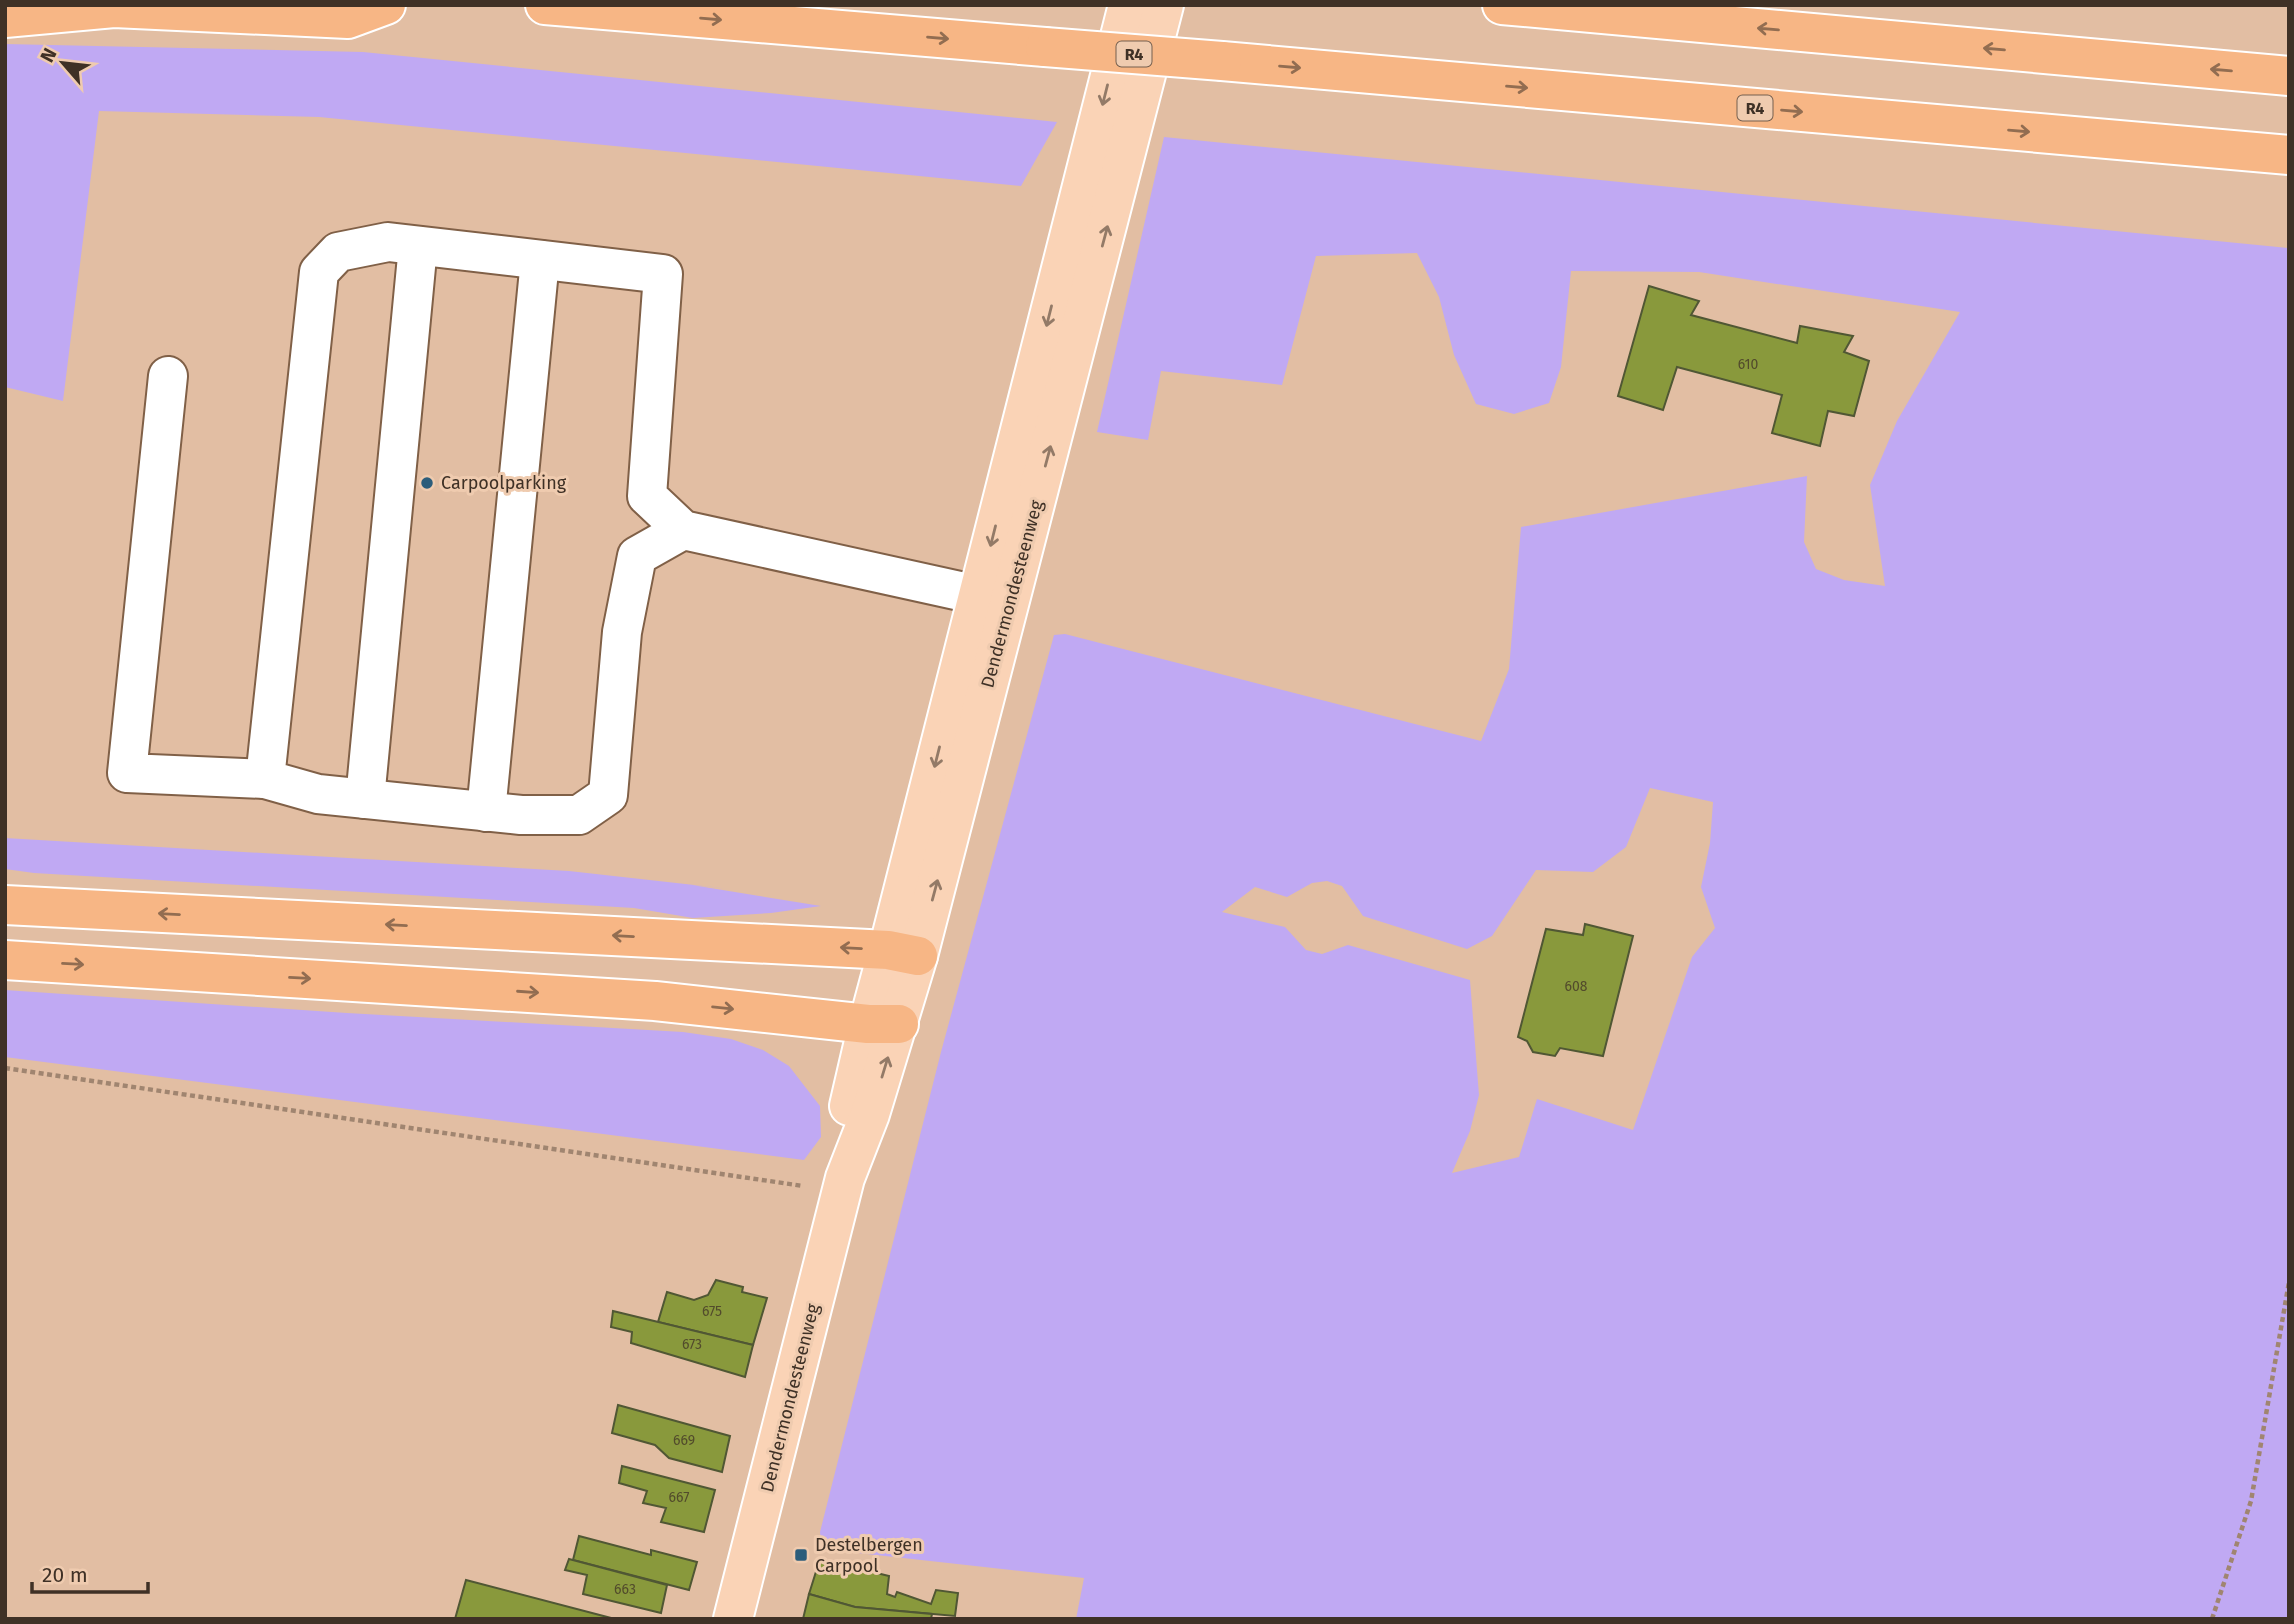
<svg xmlns="http://www.w3.org/2000/svg" width="2294" height="1624" font-family="'Fira Sans',sans-serif">
  <rect width="100%" height="100%" fill="#e2bea3"/>
  <g fill="#c0a9f3" fill-rule="evenodd">
    <polygon points="5,44 363,52 1057,122 1021,186 319,117 99,111 63,401 5,387"/>
    <path d="M 1164,137 L 2289,248 L 2289,1619 L 1076,1619 L 1084,1578 L 822,1549 L 820,1532 L 941,1052 L 1054,635 L 1065,634 L 1481,741 L 1509,669 L 1521,527 L 1807,476 L 1804,542 L 1816,569 L 1844,580 L 1885,586 L 1870,485 L 1897,421 L 1960,312 L 1699,272 L 1571,271 L 1561,367 L 1549,403 L 1514,414 L 1476,404 L 1454,355 L 1439,297 L 1417,253 L 1316,256 L 1282,385 L 1161,371 L 1148,440 L 1097,432 ZM 1650,788 L 1713,802 L 1710,843 L 1701,887 L 1715,928 L 1692,957 L 1633,1130 L 1537,1099 L 1519,1157 L 1452,1173 L 1470,1131 L 1479,1095 L 1470,980 L 1348,945 L 1322,954 L 1306,950 L 1285,927 L 1222,912 L 1255,887 L 1287,897 L 1312,883 L 1327,881 L 1342,886 L 1363,916 L 1467,949 L 1492,936 L 1536,870 L 1593,872 L 1626,847 Z"/>
    <polygon points="5,838 569,871 730,889 692,885 821,906 771,913 693,918 634,908 34,873 5,869"/>
    <polygon points="5,990 347,1013 683,1032 731,1039 763,1050 789,1066 820,1106 821,1137 804,1160 5,1057"/>
  </g>
  <g fill="#89993c" stroke="#505734" stroke-width="2">
    <polygon points="1649,286 1699,301 1691,315 1797,343 1800,326 1853,336 1844,352 1869,361 1854,416 1828,411 1820,446 1772,433 1782,395 1677,367 1663,410 1618,396"/>
    <polygon points="1585,924 1633,936 1603,1056 1560,1048 1555,1056 1533,1052 1527,1041 1518,1037 1546,929 1583,935"/>
    <polygon points="716,1280 743,1287 742,1292 767,1298 753,1345 658,1322 667,1292 694,1300 708,1295"/>
    <polygon points="613,1311 753,1345 745,1377 631,1343 632,1332 611,1327"/>
    <polygon points="618,1405 730,1436 722,1472 669,1458 655,1445 612,1433"/>
    <polygon points="622,1466 715,1490 704,1532 661,1522 666,1508 643,1503 647,1491 619,1483"/>
    <polygon points="579,1536 651,1555 651,1550 697,1562 689,1590 573,1560"/>
    <polygon points="569,1559 667,1585 661,1613 583,1594 587,1575 565,1570"/>
    <polygon points="820,1559 889,1576 887,1594 895,1597 897,1592 931,1604 936,1590 958,1593 955,1616 855,1607 809,1594"/>
    <polygon points="466,1580 615,1619 455,1619"/>
    <polygon points="809,1594 855,1607 932,1614 931,1619 803,1619"/>
  </g>
  <g fill="none" stroke-linecap="round" stroke-linejoin="round">
    <defs>
      <g id="minor">
        <polyline points="168,376 127,773 265,779"/>
        <polyline points="683,530 637,556 622,632 608,795 579,815 521,815 318,794 265,779 319,272 338,252 388,242 663,274 647,496 683,530 978,595"/>
        <polyline points="365,799 418,246"/>
        <polyline points="486,812 540,260"/>
      </g>
      <g id="major">
        <polyline points="849,1106 868,1024 888,950 1128,5"/>
        <polyline points="733,1619 845,1178 870,1114 918,956 1164,5"/>
      </g>
      <g id="highway">
        <polyline points="545,5 1045,47"/>
        <polyline points="1502,5 2289,76"/>
        <polyline points="5,18 114,8 348,19 386,5"/>
        <polyline points="1222,61 2289,155"/>
        <polyline points="5,905 888,950 918,956"/>
        <polyline points="5,960 655,1001 868,1024 899,1024"/>
      </g>
    </defs>
    <use href="#minor" stroke="#806047" stroke-width="42"/>
    <use href="#major" stroke="#fff" stroke-width="42"/>
    <use href="#highway" stroke="#fff" stroke-width="42"/>
    <g stroke="#a08570" stroke-width="4.5" stroke-dasharray="5 3.5" stroke-linecap="butt">
      <polyline points="5,1068 803,1186"/>
      <polyline points="2212,1619 2251,1501 2289,1282"/>
    </g>
    <use href="#minor" stroke="#fff" stroke-width="38"/>
    <use href="#major" stroke="#fad3b6" stroke-width="38"/>
    <use href="#highway" stroke="#f7b685" stroke-width="38"/>
    <defs>
      <polyline id="highway-bridge" points="1045,47 1222,61"/>
    </defs>
    <use href="#highway-bridge" stroke="#fff" stroke-width="42" stroke-linecap="butt"/>
    <use href="#highway-bridge" stroke="#f7b685" stroke-width="38"/>
  </g>
  <defs><path id="oneway-shaft" d="M-6 0H5M1.5-3L5.5 0L1.5 3" fill="none" stroke-width="1.6" stroke-linecap="round" stroke-linejoin="round" transform="scale(1.75)"/></defs>
  <g stroke="#926d51">
    <use href="#oneway-shaft" transform="translate(711 19) rotate(5)"/>
    <use href="#oneway-shaft" transform="translate(1768 29) rotate(-175)"/>
    <use href="#oneway-shaft" transform="translate(938 38) rotate(5)"/>
    <use href="#oneway-shaft" transform="translate(1994 49) rotate(-175)"/>
    <use href="#oneway-shaft" transform="translate(1290 67) rotate(5)"/>
    <use href="#oneway-shaft" transform="translate(2221 70) rotate(-175)"/>
    <use href="#oneway-shaft" transform="translate(1517 87) rotate(5)"/>
    <use href="#oneway-shaft" transform="translate(1792 111) rotate(5)"/>
    <use href="#oneway-shaft" transform="translate(2019 131) rotate(5)"/>
    <use href="#oneway-shaft" transform="translate(169 914) rotate(-177)"/>
    <use href="#oneway-shaft" transform="translate(396 925) rotate(-177)"/>
    <use href="#oneway-shaft" transform="translate(623 936) rotate(-177)"/>
    <use href="#oneway-shaft" transform="translate(851 948) rotate(-177)"/>
    <use href="#oneway-shaft" transform="translate(73 964) rotate(3)"/>
    <use href="#oneway-shaft" transform="translate(300 978) rotate(3)"/>
    <use href="#oneway-shaft" transform="translate(528 992) rotate(4)"/>
    <use href="#oneway-shaft" transform="translate(723 1008) rotate(6)"/>
  </g>
  <g stroke="#937a67">
    <use href="#oneway-shaft" transform="translate(1105 95) rotate(104)"/>
    <use href="#oneway-shaft" transform="translate(1105 236) rotate(-75)"/>
    <use href="#oneway-shaft" transform="translate(1049 316) rotate(104)"/>
    <use href="#oneway-shaft" transform="translate(1048 456) rotate(-75)"/>
    <use href="#oneway-shaft" transform="translate(993 536) rotate(104)"/>
    <use href="#oneway-shaft" transform="translate(937 757) rotate(104)"/>
    <use href="#oneway-shaft" transform="translate(935 890) rotate(-75)"/>
    <use href="#oneway-shaft" transform="translate(885 1067) rotate(-73)"/>
  </g>
  <g fill="#2c5d7b" stroke="#efcbaf" stroke-width="2.5">
    <circle cx="427" cy="483" r="7"/>
    <rect x="794" y="1548" width="14" height="14" rx="3.5"/>
  </g>
  <g text-anchor="middle" stroke-width="6" stroke-linejoin="round" paint-order="stroke">
    <g font-size="14" fill="#524b2c">
      <text x="1748" y="369">610</text>
      <text x="1576" y="991">608</text>
      <text x="712" y="1316">675</text>
      <text x="692" y="1349">673</text>
      <text x="684" y="1445">669</text>
      <text x="679" y="1502">667</text>
      <text x="625" y="1594">663</text>
    </g>
    <g fill="#efcbaf" stroke="#745f4f" stroke-width="2">
      <rect x="1116.5" y="41.5" width="35" height="25" rx="5"/>
      <rect x="1737.5" y="95.5" width="35" height="25" rx="5"/>
    </g>
    <g font-size="16" font-weight="bold" fill="#3f3126">
      <text x="1134" y="60">R4</text>
      <text x="1755" y="114">R4</text>
    </g>
    <g font-size="18" fill="#3f3126" stroke="#efcbaf" text-anchor="start">
      <text x="441" y="489">Carpoolparking</text>
      <text x="815" y="1551">Destelbergen<tspan x="815" dy="21">Carpool</tspan></text>
    </g>
    <g font-size="18" fill="#3f3126" stroke="#efcbaf">
      <text transform="translate(1012 594) rotate(-75)" y="6">Dendermondesteenweg</text>
      <text transform="translate(790 1398) rotate(-76)" y="6">Dendermondesteenweg</text>
    </g>
  </g>
  <rect width="2294" height="1624" fill="none" stroke="#3f3126" stroke-width="14"/>
  <g transform="translate(63 63) rotate(298)" stroke="#efcbaf" stroke-width="5" paint-order="stroke">
  <path d="M0-5L12 26L0 18L-12 26Z" fill="#3f3126"/>
  <text y="-10" font-size="19" font-weight="bold" text-anchor="middle" fill="#3f3126">N</text>
  </g>
  <path d="M32 1582v10h116v-10" fill="none" stroke="#3f3126" stroke-width="3.5"/>
  <text x="42" y="1582" font-size="21" fill="#3f3126" stroke="#efcbaf" stroke-width="5" paint-order="stroke">20 m</text>
</svg>
